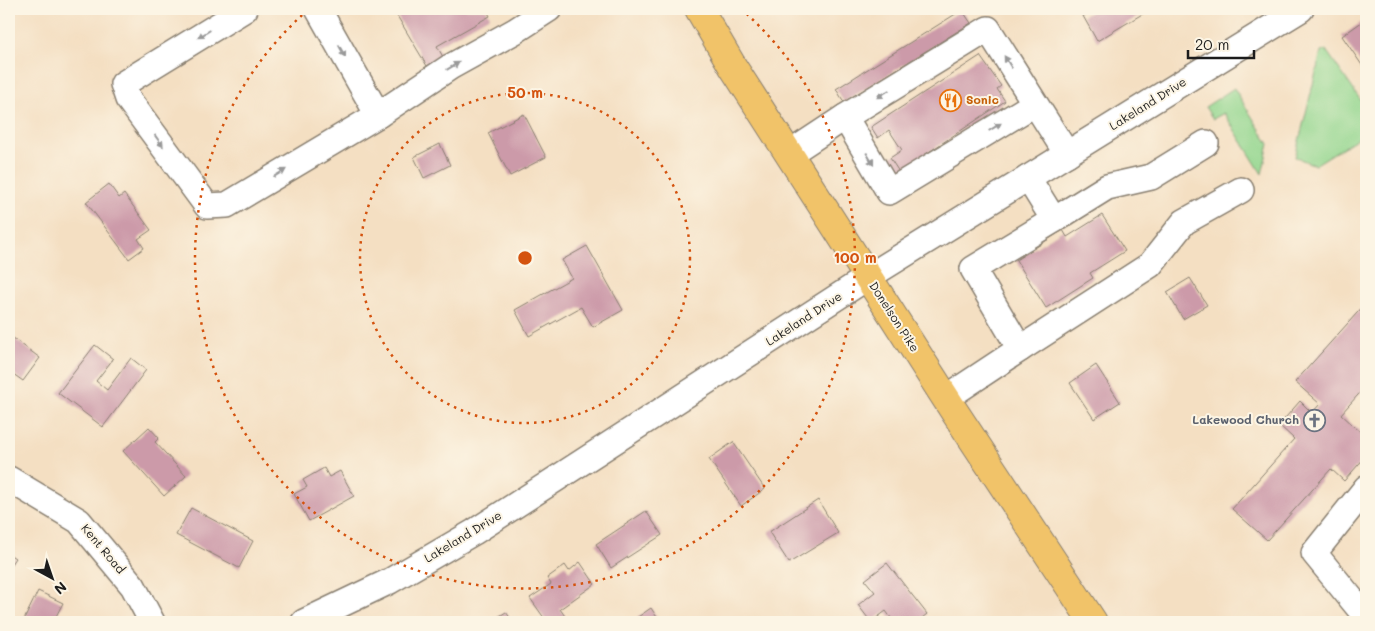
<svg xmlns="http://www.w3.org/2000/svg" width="1375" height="631" font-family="Mali,sans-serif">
  <rect width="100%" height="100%" fill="#fcf5e5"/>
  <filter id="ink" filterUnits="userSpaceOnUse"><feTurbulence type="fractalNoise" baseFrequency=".02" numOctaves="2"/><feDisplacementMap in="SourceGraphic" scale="10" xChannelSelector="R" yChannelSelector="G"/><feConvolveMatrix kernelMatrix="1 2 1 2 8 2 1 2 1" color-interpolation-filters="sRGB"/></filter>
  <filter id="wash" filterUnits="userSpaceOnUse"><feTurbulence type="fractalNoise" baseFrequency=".0096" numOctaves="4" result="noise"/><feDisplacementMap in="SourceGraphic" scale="20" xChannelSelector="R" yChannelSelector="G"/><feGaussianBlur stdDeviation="1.12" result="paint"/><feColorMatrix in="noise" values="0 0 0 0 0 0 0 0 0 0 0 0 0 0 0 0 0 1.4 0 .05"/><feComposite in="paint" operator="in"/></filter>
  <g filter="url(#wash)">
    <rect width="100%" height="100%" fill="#f4dfc2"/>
    <g fill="#93d68e" stroke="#587955">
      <polygon points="1326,50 1366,108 1366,122 1361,136 1315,165 1295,157 1321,52"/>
      <polygon points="1234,88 1269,144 1262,174 1224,113 1213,119 1205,107"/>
    </g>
    <g id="blocks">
      <g fill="#cc9aa9">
        <polygon points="393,9 486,9 490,16 437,46 443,57 427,66"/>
        <polygon points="1096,9 1148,9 1149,10 1097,41 1083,16"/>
        <polygon points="962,10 971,23 844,102 836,89"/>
        <polygon points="1366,19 1366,71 1342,36"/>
        <polygon points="980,56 1001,86 997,89 1005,101 899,172 890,158 902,150 889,130 878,138 871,127"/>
        <polygon points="524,114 546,157 510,176 488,133"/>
        <polygon points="440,144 450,165 424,178 414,157"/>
        <polygon points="109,184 119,198 124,194 151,230 138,239 144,248 129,259 86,202"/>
        <polygon points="1102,215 1125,251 1090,273 1093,278 1046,308 1016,260 1063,230 1067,237"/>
        <polygon points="587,246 623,310 593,327 581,307 529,336 515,310 572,278 562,260"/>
        <polygon points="1190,278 1207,305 1183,319 1167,292"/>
        <polygon points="1366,303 1366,386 1341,414 1366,437 1366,456 1344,481 1331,469 1267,540 1232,509 1294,439 1279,425 1300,401 1312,413 1320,404 1295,382"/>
        <polygon points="9,335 40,358 23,381 9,371"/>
        <polygon points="95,345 113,359 96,381 107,390 131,358 146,370 103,427 58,393"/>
        <polygon points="1096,365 1120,402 1094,419 1070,383"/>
        <polygon points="149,427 159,438 155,442 186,476 164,496 123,451"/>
        <polygon points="733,442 765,489 741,506 709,459"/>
        <polygon points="324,468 329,477 340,471 354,496 309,521 294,494 307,487 303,480"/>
        <polygon points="818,500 838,533 789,563 769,532"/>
        <polygon points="191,508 253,541 239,568 176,535"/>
        <polygon points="646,511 662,535 611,568 596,544"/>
        <polygon points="9,554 15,558 9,567"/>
        <polygon points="580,562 595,584 560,609 569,622 547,622 530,598 551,584 547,578 565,565 569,571"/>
        <polygon points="887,563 927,614 917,622 894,622 886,611 871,622 858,605 875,592 865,580"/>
        <polygon points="38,591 63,603 53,622 23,622"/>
        <polygon points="651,608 660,622 633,622 632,621"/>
        <polygon points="506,612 513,622 490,622"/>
      </g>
    </g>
  </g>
  <g filter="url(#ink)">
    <use href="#blocks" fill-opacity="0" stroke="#887e6f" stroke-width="1"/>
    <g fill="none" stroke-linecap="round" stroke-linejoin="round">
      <defs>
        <g id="minor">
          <polyline points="245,9 123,84 128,99 207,206 227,205 378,115"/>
          <polyline points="318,9 378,115 450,67 515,31 549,9"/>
          <polyline points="845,117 889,192 1034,104"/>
          <polyline points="789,154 845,117 988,29 1067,154"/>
          <polyline points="1054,220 1107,187 1151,177 1206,143"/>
          <polyline points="1020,349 1150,265 1184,222 1241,190"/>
          <polyline points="946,398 1020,349 973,269 1054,220 1028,178"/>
          <polyline points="9,479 79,521 133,586 152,622"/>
          <polyline points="1363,613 1314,553 1366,488"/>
          <polyline points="304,622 390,581 474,532 868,277 1301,9"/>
        </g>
        <polyline id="major" points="699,9 733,67 954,411 1093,622"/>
      </defs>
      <use href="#minor" stroke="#887e6f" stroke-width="28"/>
      <use href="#major" stroke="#887e6f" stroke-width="30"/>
      <use href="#minor" stroke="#fff" stroke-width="25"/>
      <use href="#major" stroke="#f1c369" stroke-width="28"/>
    </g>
    <defs><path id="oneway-solid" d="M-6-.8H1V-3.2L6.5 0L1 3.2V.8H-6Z" transform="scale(1.25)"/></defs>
    <g fill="#999">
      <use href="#oneway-solid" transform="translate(204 34) rotate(148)"/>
      <use href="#oneway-solid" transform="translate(342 51) rotate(61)"/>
      <use href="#oneway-solid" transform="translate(1008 62) rotate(-122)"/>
      <use href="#oneway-solid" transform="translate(453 66) rotate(-31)"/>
      <use href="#oneway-solid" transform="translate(883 94) rotate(148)"/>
      <use href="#oneway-solid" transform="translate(995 127) rotate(-32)"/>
      <use href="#oneway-solid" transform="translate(159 141) rotate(54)"/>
      <use href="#oneway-solid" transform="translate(870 159) rotate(60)"/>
      <use href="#oneway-solid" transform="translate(280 173) rotate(-31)"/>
    </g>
  </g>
  <g fill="none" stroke="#d4530e" stroke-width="2.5" stroke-dasharray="2.5 5">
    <circle cx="525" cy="258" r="165"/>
    <path d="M741 9A330 330 0 1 1 309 9"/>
  </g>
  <defs>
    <symbol id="restaurant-ring" viewBox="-11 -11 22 22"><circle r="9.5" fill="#fcf5e5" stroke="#e8710a" stroke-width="1.5"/><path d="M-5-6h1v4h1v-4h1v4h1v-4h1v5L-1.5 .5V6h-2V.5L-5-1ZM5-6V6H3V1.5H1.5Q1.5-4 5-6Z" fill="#e8710a"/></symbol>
    <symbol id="church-ring" viewBox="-11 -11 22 22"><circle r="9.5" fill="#fcf5e5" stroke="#6b7280" stroke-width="1.5"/><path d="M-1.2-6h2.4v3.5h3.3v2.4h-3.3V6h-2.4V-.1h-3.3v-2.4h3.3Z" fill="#6b7280"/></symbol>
  </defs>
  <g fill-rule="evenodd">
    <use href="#restaurant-ring" x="938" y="88" width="25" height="25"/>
    <use href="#church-ring" x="1302" y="408" width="25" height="25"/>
  </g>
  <g text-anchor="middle" stroke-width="4" stroke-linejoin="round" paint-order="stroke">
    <g font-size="12" font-weight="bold" fill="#c56008" stroke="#fcf5e5" text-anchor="start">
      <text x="966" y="104">Sonic</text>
    </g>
    <g font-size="12" fill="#1c1c1c" stroke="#fcf5e5">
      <text transform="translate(1148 104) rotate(-32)" y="4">Lakeland Drive</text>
      <text transform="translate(894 317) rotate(57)" y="4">Donelson Pike</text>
      <text transform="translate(804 319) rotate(-33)" y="4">Lakeland Drive</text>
      <text transform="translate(463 537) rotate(-31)" y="4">Lakeland Drive</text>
      <text transform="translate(103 549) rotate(50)" y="4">Kent Road</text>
    </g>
    <g font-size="12" font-weight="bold" fill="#5b616d" stroke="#fcf5e5" text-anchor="end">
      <text x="1299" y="424">Lakewood Church</text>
    </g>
  </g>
  <circle cx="525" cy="258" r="8" fill="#d4530e" stroke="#fcf5e5" stroke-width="2.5"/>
  <g font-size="15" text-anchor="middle" font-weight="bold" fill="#d4530e" stroke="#fcf5e5" stroke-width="4" stroke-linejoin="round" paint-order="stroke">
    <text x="525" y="98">50 m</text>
    <text x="855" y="263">100 m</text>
  </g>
  <rect width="1375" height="631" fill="none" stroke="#fcf5e5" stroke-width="30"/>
  <g transform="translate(52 578) rotate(140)" stroke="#fcf5e5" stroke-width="4" paint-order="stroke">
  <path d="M0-4L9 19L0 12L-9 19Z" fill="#1c1c1c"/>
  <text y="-8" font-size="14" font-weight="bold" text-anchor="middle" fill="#1c1c1c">N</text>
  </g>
  <path d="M1188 50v8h66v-8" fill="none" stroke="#1c1c1c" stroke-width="2.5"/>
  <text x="1195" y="50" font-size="15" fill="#1c1c1c" stroke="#fcf5e5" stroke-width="4" paint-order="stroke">20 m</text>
</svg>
